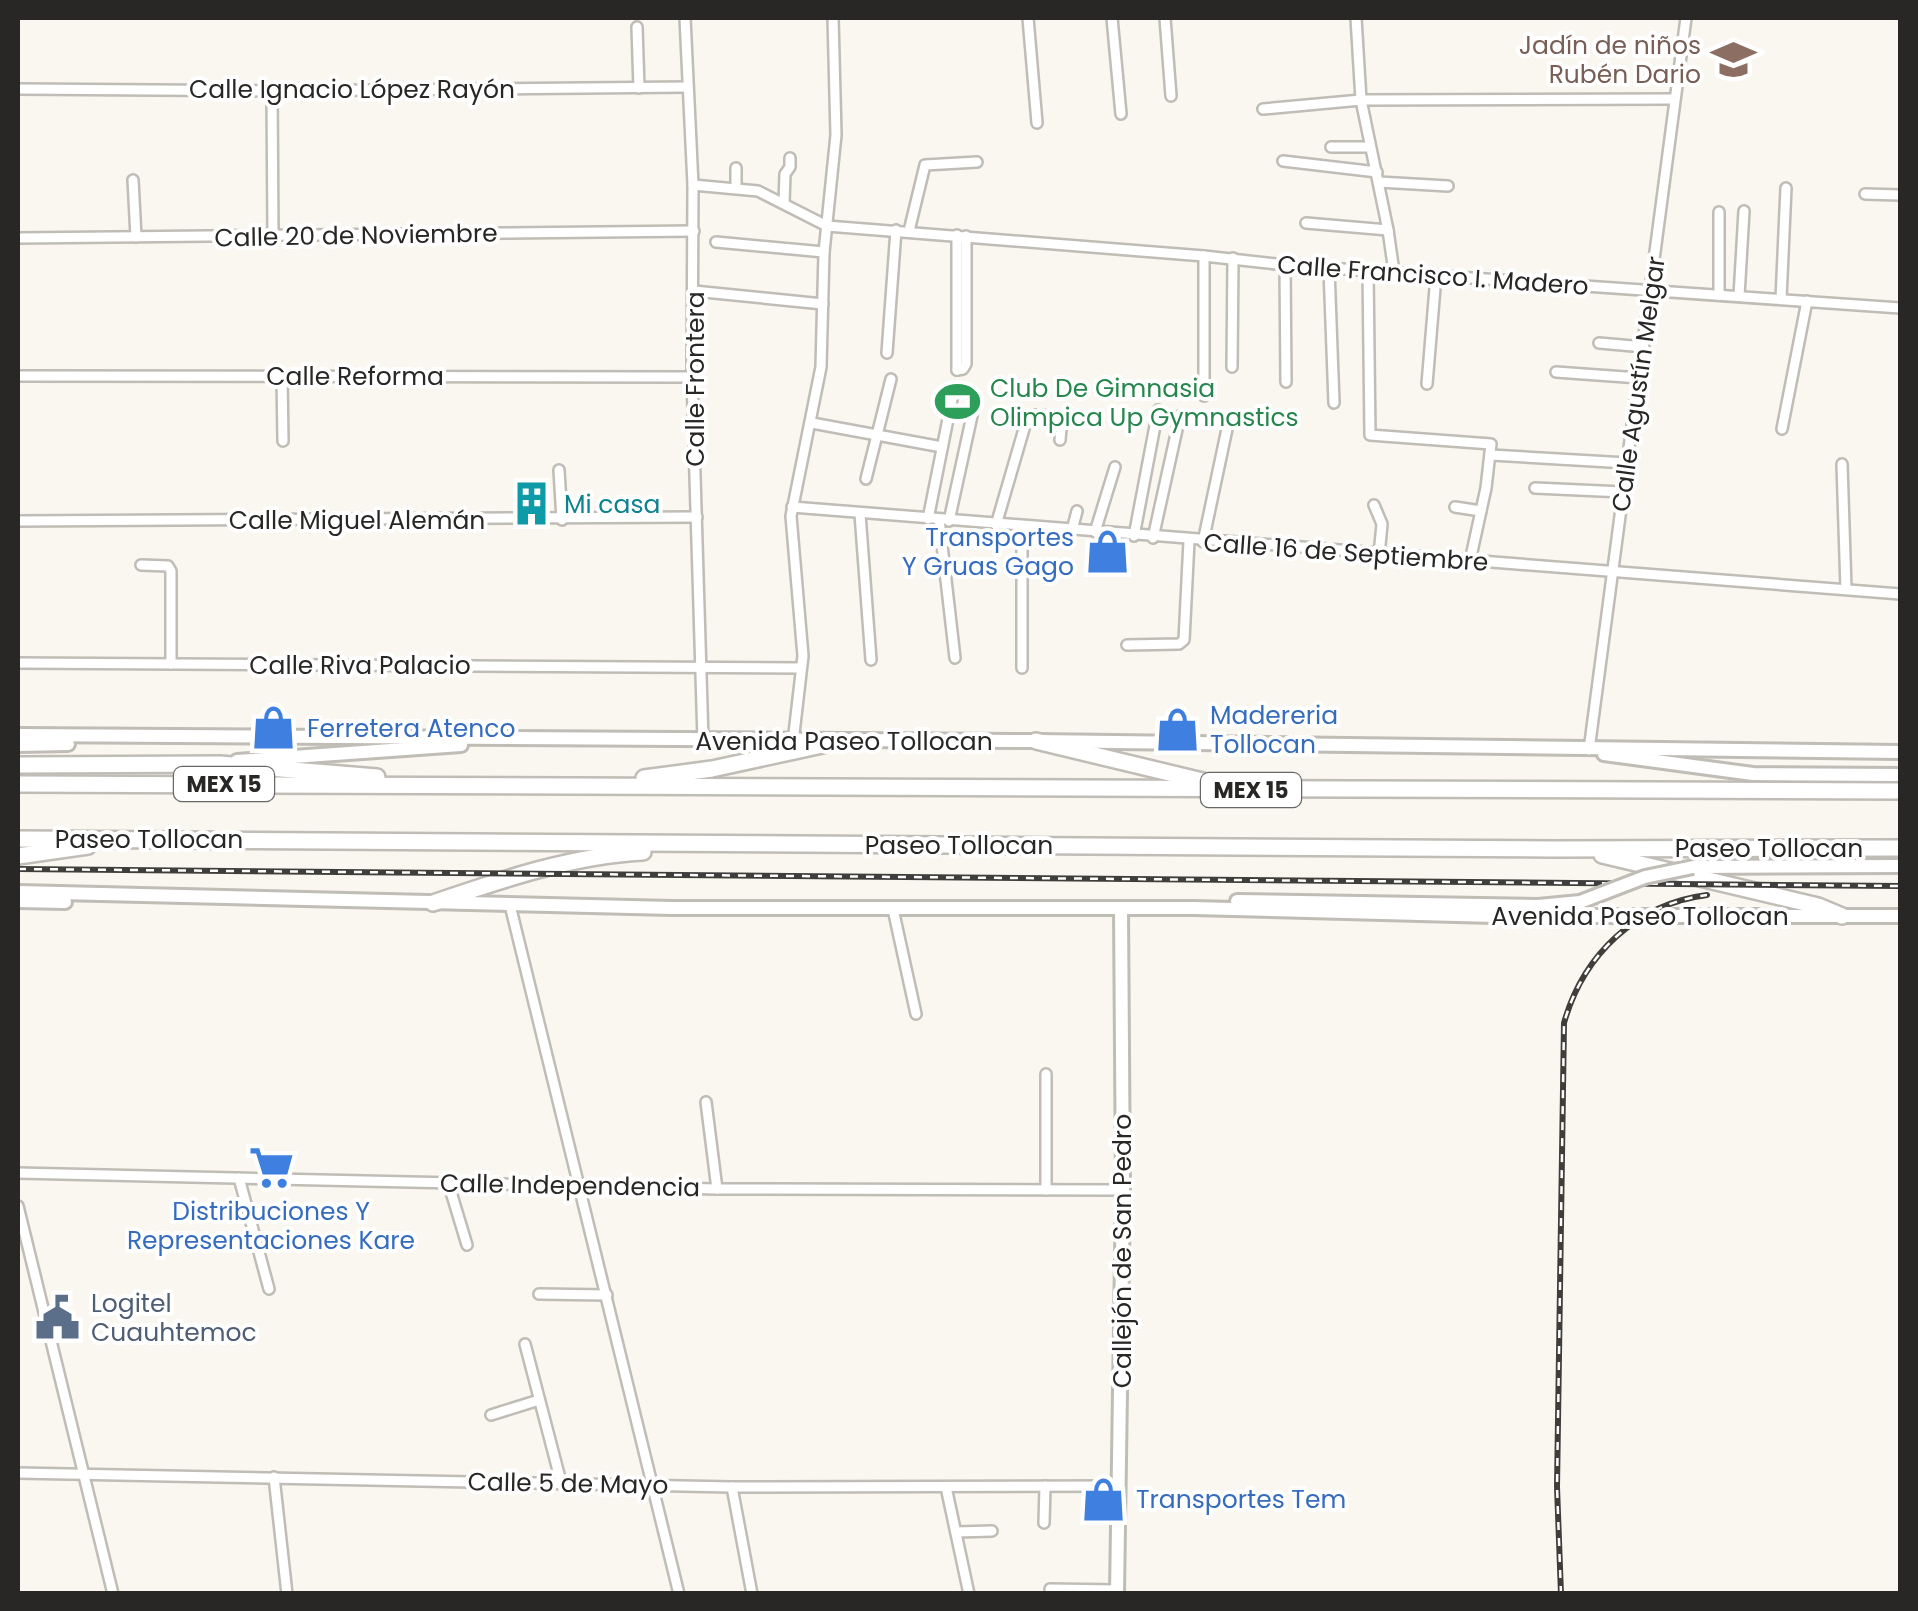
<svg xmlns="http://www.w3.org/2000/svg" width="1918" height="1611" font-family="Poppins,sans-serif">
  <rect width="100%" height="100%" fill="#faf6f0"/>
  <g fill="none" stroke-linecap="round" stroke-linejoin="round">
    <defs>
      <g id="street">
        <polyline points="685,18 693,185 692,377 703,740"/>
        <polyline points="1028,18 1037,123"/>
        <polyline points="1112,18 1121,114"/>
        <polyline points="1165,18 1171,96"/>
        <polyline points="1356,18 1361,100 1388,230 1394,272"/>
        <polyline points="637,27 639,88"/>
        <polyline points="18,89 272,91 687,87"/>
        <polyline points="272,91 273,236"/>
        <polyline points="1263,109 1361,100 1673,99"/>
        <polyline points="1331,147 1370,147"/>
        <polyline points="1283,161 1377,172"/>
        <polyline points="736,168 736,188"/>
        <polyline points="133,180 136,237"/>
        <polyline points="1379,182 1448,186"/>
        <polyline points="693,185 758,191 827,226 1204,256 1285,265 1900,308"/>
        <polyline points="1865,194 1900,195"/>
        <polyline points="784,203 785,174 790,167 790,158"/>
        <polyline points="1306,223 1388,230"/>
        <polyline points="909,231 925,165 977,162"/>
        <polyline points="18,238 694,231"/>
        <polyline points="716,242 824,252"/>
        <polyline points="1204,256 1204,396"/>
        <polyline points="1285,265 1286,382"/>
        <polyline points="1329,269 1334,403"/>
        <polyline points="1368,271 1370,435 1491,444 1486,488 1470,561"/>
        <polyline points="694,291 823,304"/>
        <polyline points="1719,295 1719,212"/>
        <polyline points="1739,296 1744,211"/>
        <polyline points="1781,299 1786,188"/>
        <polyline points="1599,343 1644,347"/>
        <polyline points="887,353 896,230"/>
        <polyline points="1232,367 1233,258"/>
        <polyline points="957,370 963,369 966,364 966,236"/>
        <polyline points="957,370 957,235"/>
        <polyline points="1556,372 1639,378"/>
        <polyline points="18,376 692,377"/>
        <polyline points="282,377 283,441"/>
        <polyline points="1427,384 1436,276"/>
        <polyline points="812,423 942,447"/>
        <polyline points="1782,429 1807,301"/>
        <polyline points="1060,440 1062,417"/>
        <polyline points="1491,455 1627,463"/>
        <polyline points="1842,464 1846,589"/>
        <polyline points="559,470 562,520"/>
        <polyline points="866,479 891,379"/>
        <polyline points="1535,488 1623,492"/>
        <polyline points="1374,505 1382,524 1379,555"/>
        <polyline points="792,507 1900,594"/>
        <polyline points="1455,507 1481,511"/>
        <polyline points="860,514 871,660"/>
        <polyline points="928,519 953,394"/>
        <polyline points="939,519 955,658"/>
        <polyline points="18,521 697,517"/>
        <polyline points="949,521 975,402"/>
        <polyline points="996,525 1026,422 1034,415 1076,418"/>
        <polyline points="1072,530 1077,511"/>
        <polyline points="1095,532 1115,467"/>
        <polyline points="1134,536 1158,410"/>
        <polyline points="1153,538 1180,416"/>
        <polyline points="1203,542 1227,429"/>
        <polyline points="141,565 168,566 171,571 171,664"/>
        <polyline points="1127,645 1179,644 1184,640 1189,541"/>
        <polyline points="18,663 801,668"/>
        <polyline points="1022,668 1022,527"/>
        <polyline points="793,742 803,656 791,516 821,367 824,252 836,135 833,18"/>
        <polyline points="1589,750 1686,18"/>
        <polyline points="510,905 679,1594"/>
        <polyline points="893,909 916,1014"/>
        <polyline points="706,1102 717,1189"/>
        <polyline points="18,1173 717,1189 1123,1190"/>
        <polyline points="239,1178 269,1289"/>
        <polyline points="448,1182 467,1245"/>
        <polyline points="1046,1190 1046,1074"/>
        <polyline points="18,1206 113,1594"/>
        <polyline points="539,1294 607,1295"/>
        <polyline points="525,1344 561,1482"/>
        <polyline points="491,1415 539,1400"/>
        <polyline points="18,1473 732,1487 1119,1486"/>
        <polyline points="274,1477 287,1594"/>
        <polyline points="732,1487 752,1594"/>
        <polyline points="946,1487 969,1594"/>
        <polyline points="1044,1523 1045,1486"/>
        <polyline points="956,1532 992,1531"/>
        <polyline points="1050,1589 1117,1590"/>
      </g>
      <g id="secondary">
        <polyline points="18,735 1036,741 1900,752"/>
        <polyline points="18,745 68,744"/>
        <polyline points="1604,754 1753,774 1900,775"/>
        <polyline points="237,761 461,745"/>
        <polyline points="1693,867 1900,866"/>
        <polyline points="18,892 672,908 1194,908 1494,916 1900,916"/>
        <polyline points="18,901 65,902"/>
        <polyline points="1237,901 1538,906 1580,902"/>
        <polyline points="1117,1594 1123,1190 1121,909"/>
      </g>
      <g id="highway">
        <polyline points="1036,741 1215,784"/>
        <polyline points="18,765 220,764 377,777"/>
        <polyline points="644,778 712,769 836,742"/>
        <polyline points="18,784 1900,791"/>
        <polyline points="18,839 1554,849 1900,848"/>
        <polyline points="1602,855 1818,906 1842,916"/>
        <polyline points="18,856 88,846"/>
        <path d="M 433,903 C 501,880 570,856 643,852"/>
      </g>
    </defs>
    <use href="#street" stroke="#c0bcb6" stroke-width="14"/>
    <use href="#secondary" stroke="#c0bcb6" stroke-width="18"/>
    <use href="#highway" stroke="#c0bcb6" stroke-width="20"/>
    <use href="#street" stroke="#fff" stroke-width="9"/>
    <use href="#secondary" stroke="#fff" stroke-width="12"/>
    <use href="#highway" stroke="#fff" stroke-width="15"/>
    <defs>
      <g id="rail">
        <polyline points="18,869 1900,886"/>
        <path d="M 1561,1594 L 1557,1487 L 1564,1023 C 1583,955 1636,904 1707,895"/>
      </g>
    </defs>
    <use href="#rail" stroke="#3f3e3b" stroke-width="6"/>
    <use href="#rail" stroke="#fff" stroke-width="2.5" stroke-dasharray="8" stroke-linecap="butt"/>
    <defs>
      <polyline id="secondary-bridge" points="1580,902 1645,877 1693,867"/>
    </defs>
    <use href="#secondary-bridge" stroke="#c0bcb6" stroke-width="18" stroke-linecap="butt"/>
    <use href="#secondary-bridge" stroke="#fff" stroke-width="12"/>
  </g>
  <defs>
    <symbol id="school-bare" viewBox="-9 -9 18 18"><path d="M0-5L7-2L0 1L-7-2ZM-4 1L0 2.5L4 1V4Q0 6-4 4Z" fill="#8d6e63" stroke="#fff" stroke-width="2.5" paint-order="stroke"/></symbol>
    <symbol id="stadium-bare" viewBox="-9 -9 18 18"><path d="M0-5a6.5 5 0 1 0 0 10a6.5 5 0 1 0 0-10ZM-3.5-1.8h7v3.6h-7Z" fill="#2e9e5b" stroke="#fff" stroke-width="2.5" paint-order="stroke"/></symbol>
    <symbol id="building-bare" viewBox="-9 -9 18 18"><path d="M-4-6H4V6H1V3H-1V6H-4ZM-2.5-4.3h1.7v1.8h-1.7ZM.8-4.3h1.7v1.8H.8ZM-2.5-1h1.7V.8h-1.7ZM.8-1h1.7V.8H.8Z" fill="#0f9aa8" stroke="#fff" stroke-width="2.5" paint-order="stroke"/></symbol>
    <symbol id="shop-bare" viewBox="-9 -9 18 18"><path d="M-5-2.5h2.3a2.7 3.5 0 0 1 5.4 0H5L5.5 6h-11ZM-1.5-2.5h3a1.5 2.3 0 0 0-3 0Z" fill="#3f7fe0" stroke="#fff" stroke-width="2.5" paint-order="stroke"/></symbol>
    <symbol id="supermarket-bare" viewBox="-9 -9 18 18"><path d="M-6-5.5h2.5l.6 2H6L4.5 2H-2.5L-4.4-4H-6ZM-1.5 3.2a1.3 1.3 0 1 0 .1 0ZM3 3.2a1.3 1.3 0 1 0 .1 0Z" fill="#3f7fe0" stroke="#fff" stroke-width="2.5" paint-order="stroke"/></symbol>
    <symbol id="civic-bare" viewBox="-9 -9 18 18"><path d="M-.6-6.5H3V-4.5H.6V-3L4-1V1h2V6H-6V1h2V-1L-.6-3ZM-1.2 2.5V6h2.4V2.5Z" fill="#5c6f8a" stroke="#fff" stroke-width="2.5" paint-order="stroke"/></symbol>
  </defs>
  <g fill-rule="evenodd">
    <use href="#school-bare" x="1702" y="28" width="63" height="63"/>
    <use href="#stadium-bare" x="926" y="370" width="63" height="63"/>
    <use href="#building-bare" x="500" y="472" width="63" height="63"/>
    <use href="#shop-bare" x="1076" y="520" width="63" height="63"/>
    <use href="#shop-bare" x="242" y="696" width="63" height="63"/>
    <use href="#shop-bare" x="1146" y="698" width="63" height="63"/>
    <use href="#supermarket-bare" x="240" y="1136" width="63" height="63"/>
    <use href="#civic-bare" x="26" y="1286" width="63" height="63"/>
    <use href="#shop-bare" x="1072" y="1468" width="63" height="63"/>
  </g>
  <g text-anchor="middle" stroke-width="8" stroke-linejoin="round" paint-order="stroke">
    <g fill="#fff" stroke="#686866" stroke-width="2.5">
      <rect x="174" y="767" width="100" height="34" rx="8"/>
      <rect x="1201" y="773" width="100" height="34" rx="8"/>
    </g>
    <g font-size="22" font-weight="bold" fill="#282725">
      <text x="224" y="792">MEX 15</text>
      <text x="1251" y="798">MEX 15</text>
    </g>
    <g font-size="25" fill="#785e54" stroke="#fff" text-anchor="end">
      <text x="1701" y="54">Jadín de niños<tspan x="1701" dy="29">Rubén Dario</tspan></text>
    </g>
    <g font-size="25" fill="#282725" stroke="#fff">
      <text x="352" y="98">Calle Ignacio López Rayón</text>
      <text transform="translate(356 235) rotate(-1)" y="9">Calle 20 de Noviembre</text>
      <text transform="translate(1433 275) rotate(4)" y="9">Calle Francisco I. Madero</text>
      <text x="355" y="385">Calle Reforma</text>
      <text transform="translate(695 379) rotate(-90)" y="9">Calle Frontera</text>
      <text transform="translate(1638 384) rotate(-82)" y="9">Calle Agustín Melgar</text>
      <text x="357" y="529">Calle Miguel Alemán</text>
      <text transform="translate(1346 552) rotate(4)" y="9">Calle 16 de Septiembre</text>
      <text x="360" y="674">Calle Riva Palacio</text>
      <text x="844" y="750">Avenida Paseo Tollocan</text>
      <text x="149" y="848">Paseo Tollocan</text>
      <text x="959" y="854">Paseo Tollocan</text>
      <text x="1769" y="857">Paseo Tollocan</text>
      <text x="1640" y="925">Avenida Paseo Tollocan</text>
      <text transform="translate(570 1185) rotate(1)" y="9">Calle Independencia</text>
      <text transform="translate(1122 1251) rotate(-90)" y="9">Callejón de San Pedro</text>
      <text transform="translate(568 1483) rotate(1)" y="9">Calle 5 de Mayo</text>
    </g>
    <g font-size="25" fill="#27864d" stroke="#fff" text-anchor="start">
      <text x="990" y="397">Club De Gimnasia<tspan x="990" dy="29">Olimpica Up Gymnastics</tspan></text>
    </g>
    <g font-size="25" fill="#0d838f" stroke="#fff" text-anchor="start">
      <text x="564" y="513">Mi casa</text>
    </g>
    <g font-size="25" fill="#366cbe" stroke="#fff" text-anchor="start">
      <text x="1074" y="546" text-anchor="end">Transportes<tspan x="1074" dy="29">Y Gruas Gago</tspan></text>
      <text x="1210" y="724">Madereria<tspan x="1210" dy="29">Tollocan</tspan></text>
      <text x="307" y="737">Ferretera Atenco</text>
      <text x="271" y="1220" text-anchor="middle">Distribuciones Y<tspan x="271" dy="29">Representaciones Kare</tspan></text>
      <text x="1136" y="1508">Transportes Tem</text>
    </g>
    <g font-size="25" fill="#4e5e75" stroke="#fff" text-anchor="start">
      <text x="91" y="1312">Logitel<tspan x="91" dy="29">Cuauhtemoc</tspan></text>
    </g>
  </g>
  <rect width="1918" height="1611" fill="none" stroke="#282725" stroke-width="40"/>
</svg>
